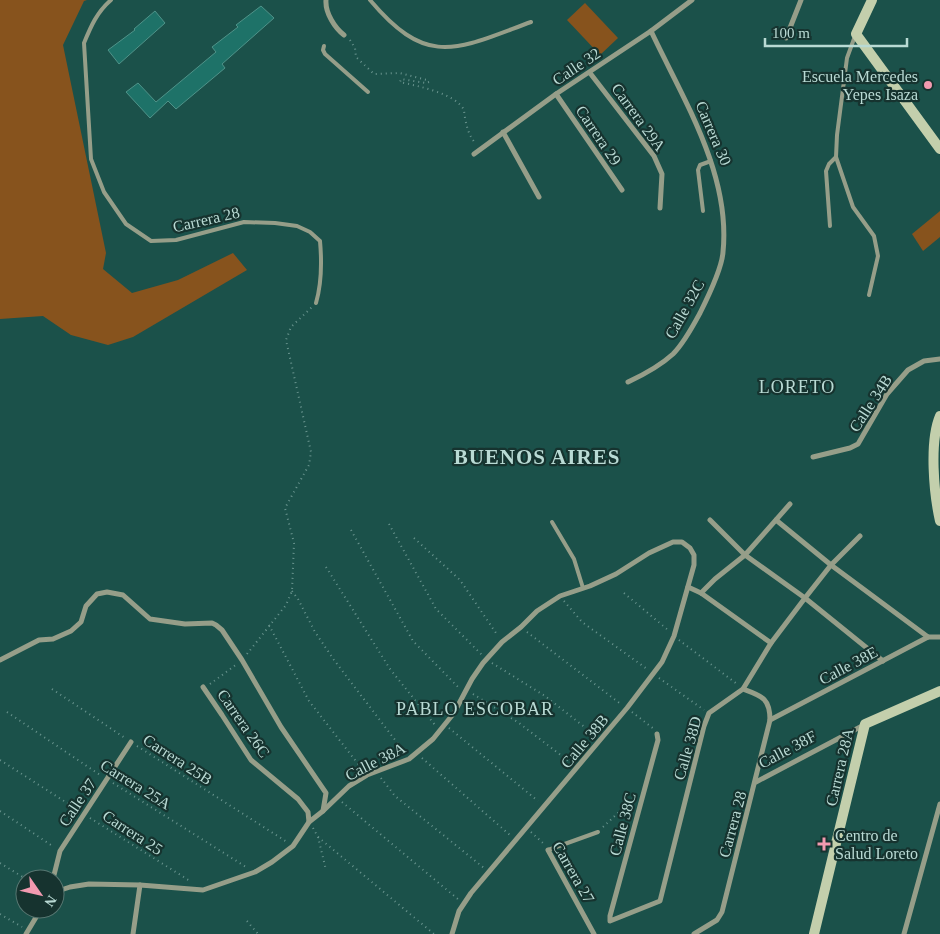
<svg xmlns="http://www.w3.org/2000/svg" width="940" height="934" font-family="'Times New Roman',serif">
  <rect width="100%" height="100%" fill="#1b514a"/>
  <g fill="#87531d">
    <polygon points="0,0 87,0 84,1 63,45 106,253 103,269 132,293 178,280 233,253 247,270 133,337 108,345 71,335 43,316 0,319"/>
    <polygon points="585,3 618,38 600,55 567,20"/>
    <polygon points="940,211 940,237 923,251 912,234"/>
  </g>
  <g fill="#1e7268" stroke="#4f9389">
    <polygon points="261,6 274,18 222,64 225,68 176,109 168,101 150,118 126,92 138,83 156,102 216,52 212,47 238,27 236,25"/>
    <polygon points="155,11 165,23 119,64 108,50 135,30 134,29"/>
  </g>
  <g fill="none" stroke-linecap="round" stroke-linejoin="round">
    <g stroke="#6a958f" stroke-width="2" stroke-dasharray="1 4" stroke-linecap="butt">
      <path d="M 350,40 L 355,48 L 356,57 L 374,74 L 400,73 L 427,80 L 429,82 L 426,83 L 401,79 L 400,82 C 417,86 455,93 464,110 C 464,111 465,118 465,118 C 467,128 469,136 476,144"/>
      <polyline points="389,524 436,609 482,655"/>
      <polyline points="351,530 413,641 459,688"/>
      <polyline points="414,538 460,580 498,636"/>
      <polyline points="326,567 390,669 435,725"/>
      <polyline points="292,591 298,599 315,632 334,660 405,753"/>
      <polyline points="624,593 668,630"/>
      <polyline points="564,601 582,622 647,669"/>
      <polyline points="269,625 309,701 362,769"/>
      <polyline points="527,632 622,705"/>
      <polyline points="679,640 737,684"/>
      <polyline points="247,654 286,605 292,591 294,543 285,508 309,465 311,452 286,340 291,327 312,307"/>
      <polyline points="492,663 545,696 596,736"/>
      <polyline points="659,678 704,710"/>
      <polyline points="210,684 237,664"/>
      <polyline points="52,689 125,738"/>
      <polyline points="473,694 519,723 571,763"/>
      <polyline points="7,712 100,775"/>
      <polyline points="632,712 654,729"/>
      <polyline points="449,728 538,801"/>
      <polyline points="137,746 287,842"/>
      <polyline points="422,758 511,836"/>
      <polyline points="0,760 78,810"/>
      <polyline points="381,778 395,796 484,868"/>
      <polyline points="113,783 246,867"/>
      <polyline points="342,802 459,900"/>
      <polyline points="0,811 54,847"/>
      <polyline points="90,818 190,881"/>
      <polyline points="603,827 634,798"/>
      <polyline points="313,828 318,837 326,870"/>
      <polyline points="531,832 544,844"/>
      <polyline points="318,837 434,934"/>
      <polyline points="0,863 26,879"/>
      <polyline points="0,914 22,927"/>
      <polyline points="247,921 258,934"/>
    </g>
    <g stroke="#969e89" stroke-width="4">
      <path d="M 111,0 C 97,12 91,26 84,43 L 91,159 L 104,192 L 126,224 L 151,241 L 176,240 L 244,222 L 275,223 L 297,226 L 310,232 L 320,241 C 322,263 322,282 316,303"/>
      <path d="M 370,0 C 428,69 457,49 531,22"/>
      <polyline points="855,36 847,58 837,135 836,157 853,207 874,236 878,256 869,295"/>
      <polyline points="324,46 323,50 325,54 368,92"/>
      <polyline points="703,211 698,170 700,165 711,161"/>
      <polyline points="830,226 826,171 829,164 836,157"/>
      <polyline points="552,522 574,559 583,588"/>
      <polyline points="548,850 598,832"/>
    </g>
    <g stroke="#969e89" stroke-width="5">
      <path d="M 326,0 C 325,13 335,28 344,35"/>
      <polyline points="786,38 801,0"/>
      <polyline points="590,73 654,156 662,174 660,208"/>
      <polyline points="556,94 622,190"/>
      <polyline points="503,132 539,197"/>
      <polyline points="474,154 556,94 651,31 692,0"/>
      <path d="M 628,382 C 643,375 661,365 673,354 C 684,343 693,326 700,313 C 708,297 722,269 723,252 C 731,174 683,99 651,31"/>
      <polyline points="813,457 850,448 858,444 887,394 908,370 924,361 940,359"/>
      <polyline points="710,520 745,555 805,598 883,661"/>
      <polyline points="776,520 831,565 928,637"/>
      <polyline points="688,587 701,593 771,643"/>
      <polyline points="701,593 715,579 745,555 790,504"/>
      <polyline points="0,660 39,640 53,639 71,631 81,622 86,606 97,594 107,592 123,595 150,619 185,624 212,623 216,625 222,630 242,660 281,727 326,793 323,811"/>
      <polyline points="203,687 222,715 251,760 298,799 308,812 309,822"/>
      <polyline points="770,720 928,637 940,637"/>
      <polyline points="657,734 658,740 610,916 610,921 660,901 704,726 709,713 743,689 771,643 805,598 831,565 860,536"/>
      <polyline points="756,782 864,725"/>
      <polyline points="548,850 594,934"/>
      <polyline points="53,879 60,851 131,742"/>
      <polyline points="55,892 70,887 89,884 140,885 203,890 255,872 272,862 293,846 309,822 323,811 349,786 367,775 409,759 433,739 454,713 472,679 483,663 502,642 521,627 537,611 560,596 590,586 616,574 649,553 673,542 682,542 690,548 694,555 694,565 674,636 662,662 627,708 471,893 459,911 452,934"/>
      <polyline points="26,934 41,909"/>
      <polyline points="133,934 140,885"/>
      <path d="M 694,934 L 717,920 L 722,912 L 770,720 C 770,698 762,696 743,689"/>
      <polyline points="904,934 940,804"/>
    </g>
    <g stroke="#c3cfac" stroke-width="10">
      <polyline points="872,0 856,34 940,149"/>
      <path d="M 940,416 C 929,442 934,494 940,521"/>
      <polyline points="814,934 865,724 940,691"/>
    </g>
  </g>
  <g fill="#f29ab0" stroke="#16332f" stroke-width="2">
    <circle cx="928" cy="85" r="5"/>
    <path d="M821.5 836.5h5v5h5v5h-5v5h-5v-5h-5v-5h5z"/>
  </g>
  <g text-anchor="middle" stroke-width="4.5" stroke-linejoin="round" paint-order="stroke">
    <g font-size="16" fill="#b9dad4" stroke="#16332f">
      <text transform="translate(576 66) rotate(-34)" y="6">Calle 32</text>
      <text transform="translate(639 117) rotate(54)" y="6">Carrera 29A</text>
      <text transform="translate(714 133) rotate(67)" y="6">Carrera 30</text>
      <text transform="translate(599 135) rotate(56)" y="6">Carrera 29</text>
      <text transform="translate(206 219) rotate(-13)" y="6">Carrera 28</text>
      <text transform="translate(684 309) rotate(-61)" y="6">Calle 32C</text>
      <text transform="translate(870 403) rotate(-57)" y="6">Calle 34B</text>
      <text transform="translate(848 665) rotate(-28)" y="6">Calle 38E</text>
      <text transform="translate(244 723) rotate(55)" y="6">Carrera 26C</text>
      <text transform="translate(584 741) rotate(-50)" y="6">Calle 38B</text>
      <text transform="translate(687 748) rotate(-74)" y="6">Calle 38D</text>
      <text transform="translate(787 749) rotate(-28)" y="6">Calle 38F</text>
      <text transform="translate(178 759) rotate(33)" y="6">Carrera 25B</text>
      <text transform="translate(375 761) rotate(-27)" y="6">Calle 38A</text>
      <text transform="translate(839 767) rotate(-77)" y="6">Carrera 28A</text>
      <text transform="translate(136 784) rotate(32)" y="6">Carrera 25A</text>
      <text transform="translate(77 802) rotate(-56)" y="6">Calle 37</text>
      <text transform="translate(622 824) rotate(-75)" y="6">Calle 38C</text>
      <text transform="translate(732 824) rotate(-75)" y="6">Carrera 28</text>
      <text transform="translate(133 832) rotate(33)" y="6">Carrera 25</text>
      <text transform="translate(574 872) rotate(60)" y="6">Carrera 27</text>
    </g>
    <g font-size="16" fill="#b9dad4" stroke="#16332f" text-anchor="end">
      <text x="918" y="82">Escuela Mercedes<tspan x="918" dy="18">Yepes Isaza</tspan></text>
      <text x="835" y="841" text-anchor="start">Centro de<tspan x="835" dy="18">Salud Loreto</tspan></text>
    </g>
    <g font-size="18" letter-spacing="1" fill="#b9dad4" stroke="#16332f">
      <text x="797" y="393">LORETO</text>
      <text x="475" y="715">PABLO ESCOBAR</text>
    </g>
    <g font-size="21" font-weight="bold" letter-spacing="1" fill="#b9dad4" stroke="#16332f">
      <text x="537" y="464">BUENOS AIRES</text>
    </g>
  </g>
  <g transform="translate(40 894) rotate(124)"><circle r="24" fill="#16332f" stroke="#577671"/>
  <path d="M0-4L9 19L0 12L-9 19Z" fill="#f29ab0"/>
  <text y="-8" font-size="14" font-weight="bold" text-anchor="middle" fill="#b9dad4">N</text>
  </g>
  <path d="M765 38v8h142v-8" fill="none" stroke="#b9dad4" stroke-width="2.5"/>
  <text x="772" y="38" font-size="15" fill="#b9dad4" stroke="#16332f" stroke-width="4" paint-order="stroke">100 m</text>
</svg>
